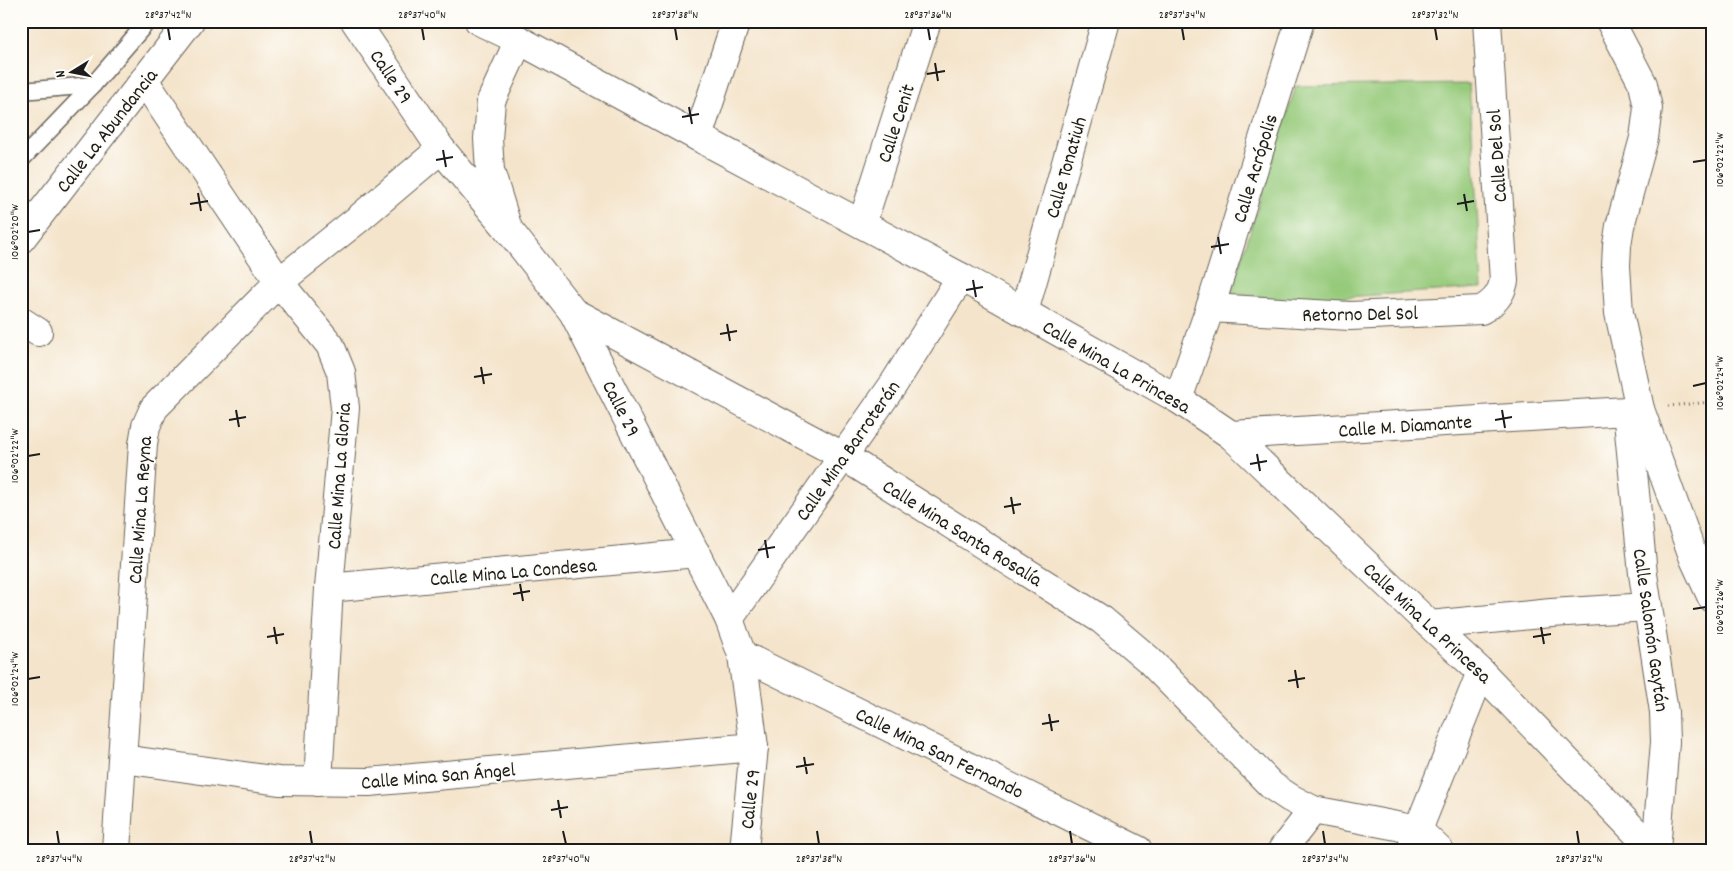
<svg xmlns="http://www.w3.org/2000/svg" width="1733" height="871" font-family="Dekko,sans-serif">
  <rect width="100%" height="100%" fill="#fdfcf7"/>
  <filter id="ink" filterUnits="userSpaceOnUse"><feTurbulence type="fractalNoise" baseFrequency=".02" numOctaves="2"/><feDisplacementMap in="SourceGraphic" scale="10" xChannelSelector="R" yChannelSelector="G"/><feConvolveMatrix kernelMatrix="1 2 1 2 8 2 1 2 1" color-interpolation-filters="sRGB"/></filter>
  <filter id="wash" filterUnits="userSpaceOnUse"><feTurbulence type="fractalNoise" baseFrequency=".0096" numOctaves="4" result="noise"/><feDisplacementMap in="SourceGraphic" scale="20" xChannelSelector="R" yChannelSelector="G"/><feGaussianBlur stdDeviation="1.12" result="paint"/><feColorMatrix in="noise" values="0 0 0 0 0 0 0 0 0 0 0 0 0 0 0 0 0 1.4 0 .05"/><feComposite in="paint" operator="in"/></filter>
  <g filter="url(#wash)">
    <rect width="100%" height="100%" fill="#f4e4cb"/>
    <polygon fill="#97cb7b" stroke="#5a744c" points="1469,84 1482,288 1284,301 1231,292 1296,86"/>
  </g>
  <g filter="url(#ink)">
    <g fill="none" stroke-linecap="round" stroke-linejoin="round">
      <defs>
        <g id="service">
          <polyline points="21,91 93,85"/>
          <polyline points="21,160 93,85 148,21"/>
        </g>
        <g id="minor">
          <polyline points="1610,21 1643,84 1648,108 1644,138 1620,226 1617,245 1616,266 1619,313 1640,409 1694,559 1712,598"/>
          <polyline points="144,80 279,282 330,345 341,372 345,408 329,588 318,782"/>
          <polyline points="698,137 736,21"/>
          <polyline points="862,224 927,21"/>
          <polyline points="508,229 490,171 488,139 491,101 519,40"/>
          <polyline points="21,239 190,21"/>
          <path d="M 1210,308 L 1350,316 L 1481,310 C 1494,303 1501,295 1504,281 L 1487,21"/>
          <polyline points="573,312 843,456 1102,620 1148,659 1272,786 1290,798 1313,810 1418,830 1439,850"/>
          <polyline points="1024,312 1106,21"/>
          <polyline points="21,321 38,332"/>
          <polyline points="1178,399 1210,308 1300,21"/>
          <polyline points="1627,411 1643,574 1664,712 1665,742 1656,850"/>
          <polyline points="1231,435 1627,411 1640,409"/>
          <polyline points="329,588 696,553"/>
          <polyline points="1430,625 1551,613 1648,607"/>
          <polyline points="742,655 1138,850"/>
          <polyline points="123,759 279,781 369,782 754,747"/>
          <polyline points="116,850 143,444 146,426 154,408 279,282 357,220 441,149"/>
          <polyline points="1282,850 1313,810"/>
          <polyline points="1410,850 1481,672"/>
        </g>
        <g id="tertiary">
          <polyline points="355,21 441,149 508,229 573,312 729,619 742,655 754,747 744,850"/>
          <polyline points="479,21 519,40 698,137 961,277 1178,399 1231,435 1430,625 1481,672 1653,850"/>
          <polyline points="729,619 893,385 961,277"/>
        </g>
      </defs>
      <use href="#service" stroke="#686259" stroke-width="19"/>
      <use href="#minor" stroke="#686259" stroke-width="30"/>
      <use href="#tertiary" stroke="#686259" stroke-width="30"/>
      <polyline stroke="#686259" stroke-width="3" stroke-dasharray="1 4" stroke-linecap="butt" points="1668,406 1712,402"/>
      <use href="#service" stroke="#fff" stroke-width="16"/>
      <use href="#minor" stroke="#fff" stroke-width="28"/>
      <use href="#tertiary" stroke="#fff" stroke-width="28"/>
    </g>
  </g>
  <path fill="none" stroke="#1c1c1c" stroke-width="2" d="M 168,28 L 170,40M 422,28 L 424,40M 675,28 L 677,40M 928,28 L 930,40M 1182,28 L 1184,40M 1435,28 L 1437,40M 935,63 L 938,81M 927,74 L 945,71M 689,107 L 692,124M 682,117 L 699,114M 443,150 L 446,167M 436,160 L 453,157M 1693,162 L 1706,160M 198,193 L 201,211M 1464,194 L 1467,211M 190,204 L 208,201M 1457,204 L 1474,201M 28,232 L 40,230M 1218,237 L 1221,254M 1211,247 L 1229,244M 973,280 L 976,297M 966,290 L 983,287M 727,324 L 730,341M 720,334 L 737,331M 481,367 L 484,384M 474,377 L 492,374M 1693,386 L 1706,383M 236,410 L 239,427M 1502,410 L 1505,428M 229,420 L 246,417M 1495,420 L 1512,417M 1257,454 L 1260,471M 28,456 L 40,454M 1250,464 L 1267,461M 1011,497 L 1014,514M 1004,507 L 1021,504M 765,540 L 768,558M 758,550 L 775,547M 520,584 L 523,601M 513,594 L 530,591M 1693,609 L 1706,607M 274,627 L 277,644M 1541,627 L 1544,644M 267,637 L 284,634M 1533,637 L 1551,634M 1295,670 L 1298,688M 28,679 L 40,677M 1288,681 L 1305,678M 1049,714 L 1052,731M 1042,724 L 1059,721M 804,757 L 807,774M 796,767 L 814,764M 558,800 L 561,818M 551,810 L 568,807M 57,831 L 59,844M 310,831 L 312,844M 563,831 L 566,844M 817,831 L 819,844M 1070,831 L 1072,844M 1323,831 L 1325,844M 1577,831 L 1579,844"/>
  <g text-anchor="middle" stroke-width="4" stroke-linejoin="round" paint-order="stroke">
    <g font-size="20" fill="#1c1c1c" stroke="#fdfcf7">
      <text transform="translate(392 76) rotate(56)" y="7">Calle 29</text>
      <text transform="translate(895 123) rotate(-72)" y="7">Calle Cenit</text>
      <text transform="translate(106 130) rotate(-52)" y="7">Calle La Abundancia</text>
      <text transform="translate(1496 156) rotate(-94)" y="7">Calle Del Sol</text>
      <text transform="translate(1065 167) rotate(-74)" y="7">Calle Tonatiuh</text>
      <text transform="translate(1254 168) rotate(-73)" y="7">Calle Acrópolis</text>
      <text transform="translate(1360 313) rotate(-1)" y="7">Retorno Del Sol</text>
      <text transform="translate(1117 366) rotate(30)" y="7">Calle Mina La Princesa</text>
      <text transform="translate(622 408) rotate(63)" y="7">Calle 29</text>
      <text transform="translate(1405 425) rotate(-4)" y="7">Calle M. Diamante</text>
      <text transform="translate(847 450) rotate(-55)" y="7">Calle Mina Barroterán</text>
      <text transform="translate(338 476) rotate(-86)" y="7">Calle Mina La Gloria</text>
      <text transform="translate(139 510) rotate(-86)" y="7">Calle Mina La Reyna</text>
      <text transform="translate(963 532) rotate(32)" y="7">Calle Mina Santa Rosalía</text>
      <text transform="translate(513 571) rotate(-5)" y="7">Calle Mina La Condesa</text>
      <text transform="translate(1428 622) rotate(43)" y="7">Calle Mina La Princesa</text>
      <text transform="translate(1652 630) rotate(82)" y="7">Calle Salomón Gaytán</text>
      <text transform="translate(940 752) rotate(26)" y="7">Calle Mina San Fernando</text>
      <text transform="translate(438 775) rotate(-5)" y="7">Calle Mina San Ángel</text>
      <text transform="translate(749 799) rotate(-84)" y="7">Calle 29</text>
    </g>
  </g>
  <rect width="1733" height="871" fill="none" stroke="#fdfcf7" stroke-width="55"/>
  <g transform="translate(72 72) rotate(260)" stroke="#fdfcf7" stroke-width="4" paint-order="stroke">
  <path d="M0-4L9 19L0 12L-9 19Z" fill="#1c1c1c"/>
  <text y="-8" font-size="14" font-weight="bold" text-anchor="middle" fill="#1c1c1c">N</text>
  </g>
  <rect x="28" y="28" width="1678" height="816" fill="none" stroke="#1c1c1c" stroke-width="2"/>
  <g font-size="12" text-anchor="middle" fill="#1c1c1c">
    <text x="168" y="18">28°37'42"N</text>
    <text x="422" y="18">28°37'40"N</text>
    <text x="675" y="18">28°37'38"N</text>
    <text x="928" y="18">28°37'36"N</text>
    <text x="1182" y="18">28°37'34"N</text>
    <text x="1435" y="18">28°37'32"N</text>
    <text transform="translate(1719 160) rotate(-90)" y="4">106°02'22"W</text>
    <text transform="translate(14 232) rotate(-90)" y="4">106°02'20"W</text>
    <text transform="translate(1719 383) rotate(-90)" y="4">106°02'24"W</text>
    <text transform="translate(14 456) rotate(-90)" y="4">106°02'22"W</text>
    <text transform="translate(1719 607) rotate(-90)" y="4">106°02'26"W</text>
    <text transform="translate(14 679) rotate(-90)" y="4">106°02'24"W</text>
    <text x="59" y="862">28°37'44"N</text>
    <text x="312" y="862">28°37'42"N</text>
    <text x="566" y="862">28°37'40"N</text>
    <text x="819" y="862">28°37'38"N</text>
    <text x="1072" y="862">28°37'36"N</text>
    <text x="1325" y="862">28°37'34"N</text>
    <text x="1579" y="862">28°37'32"N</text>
  </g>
</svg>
